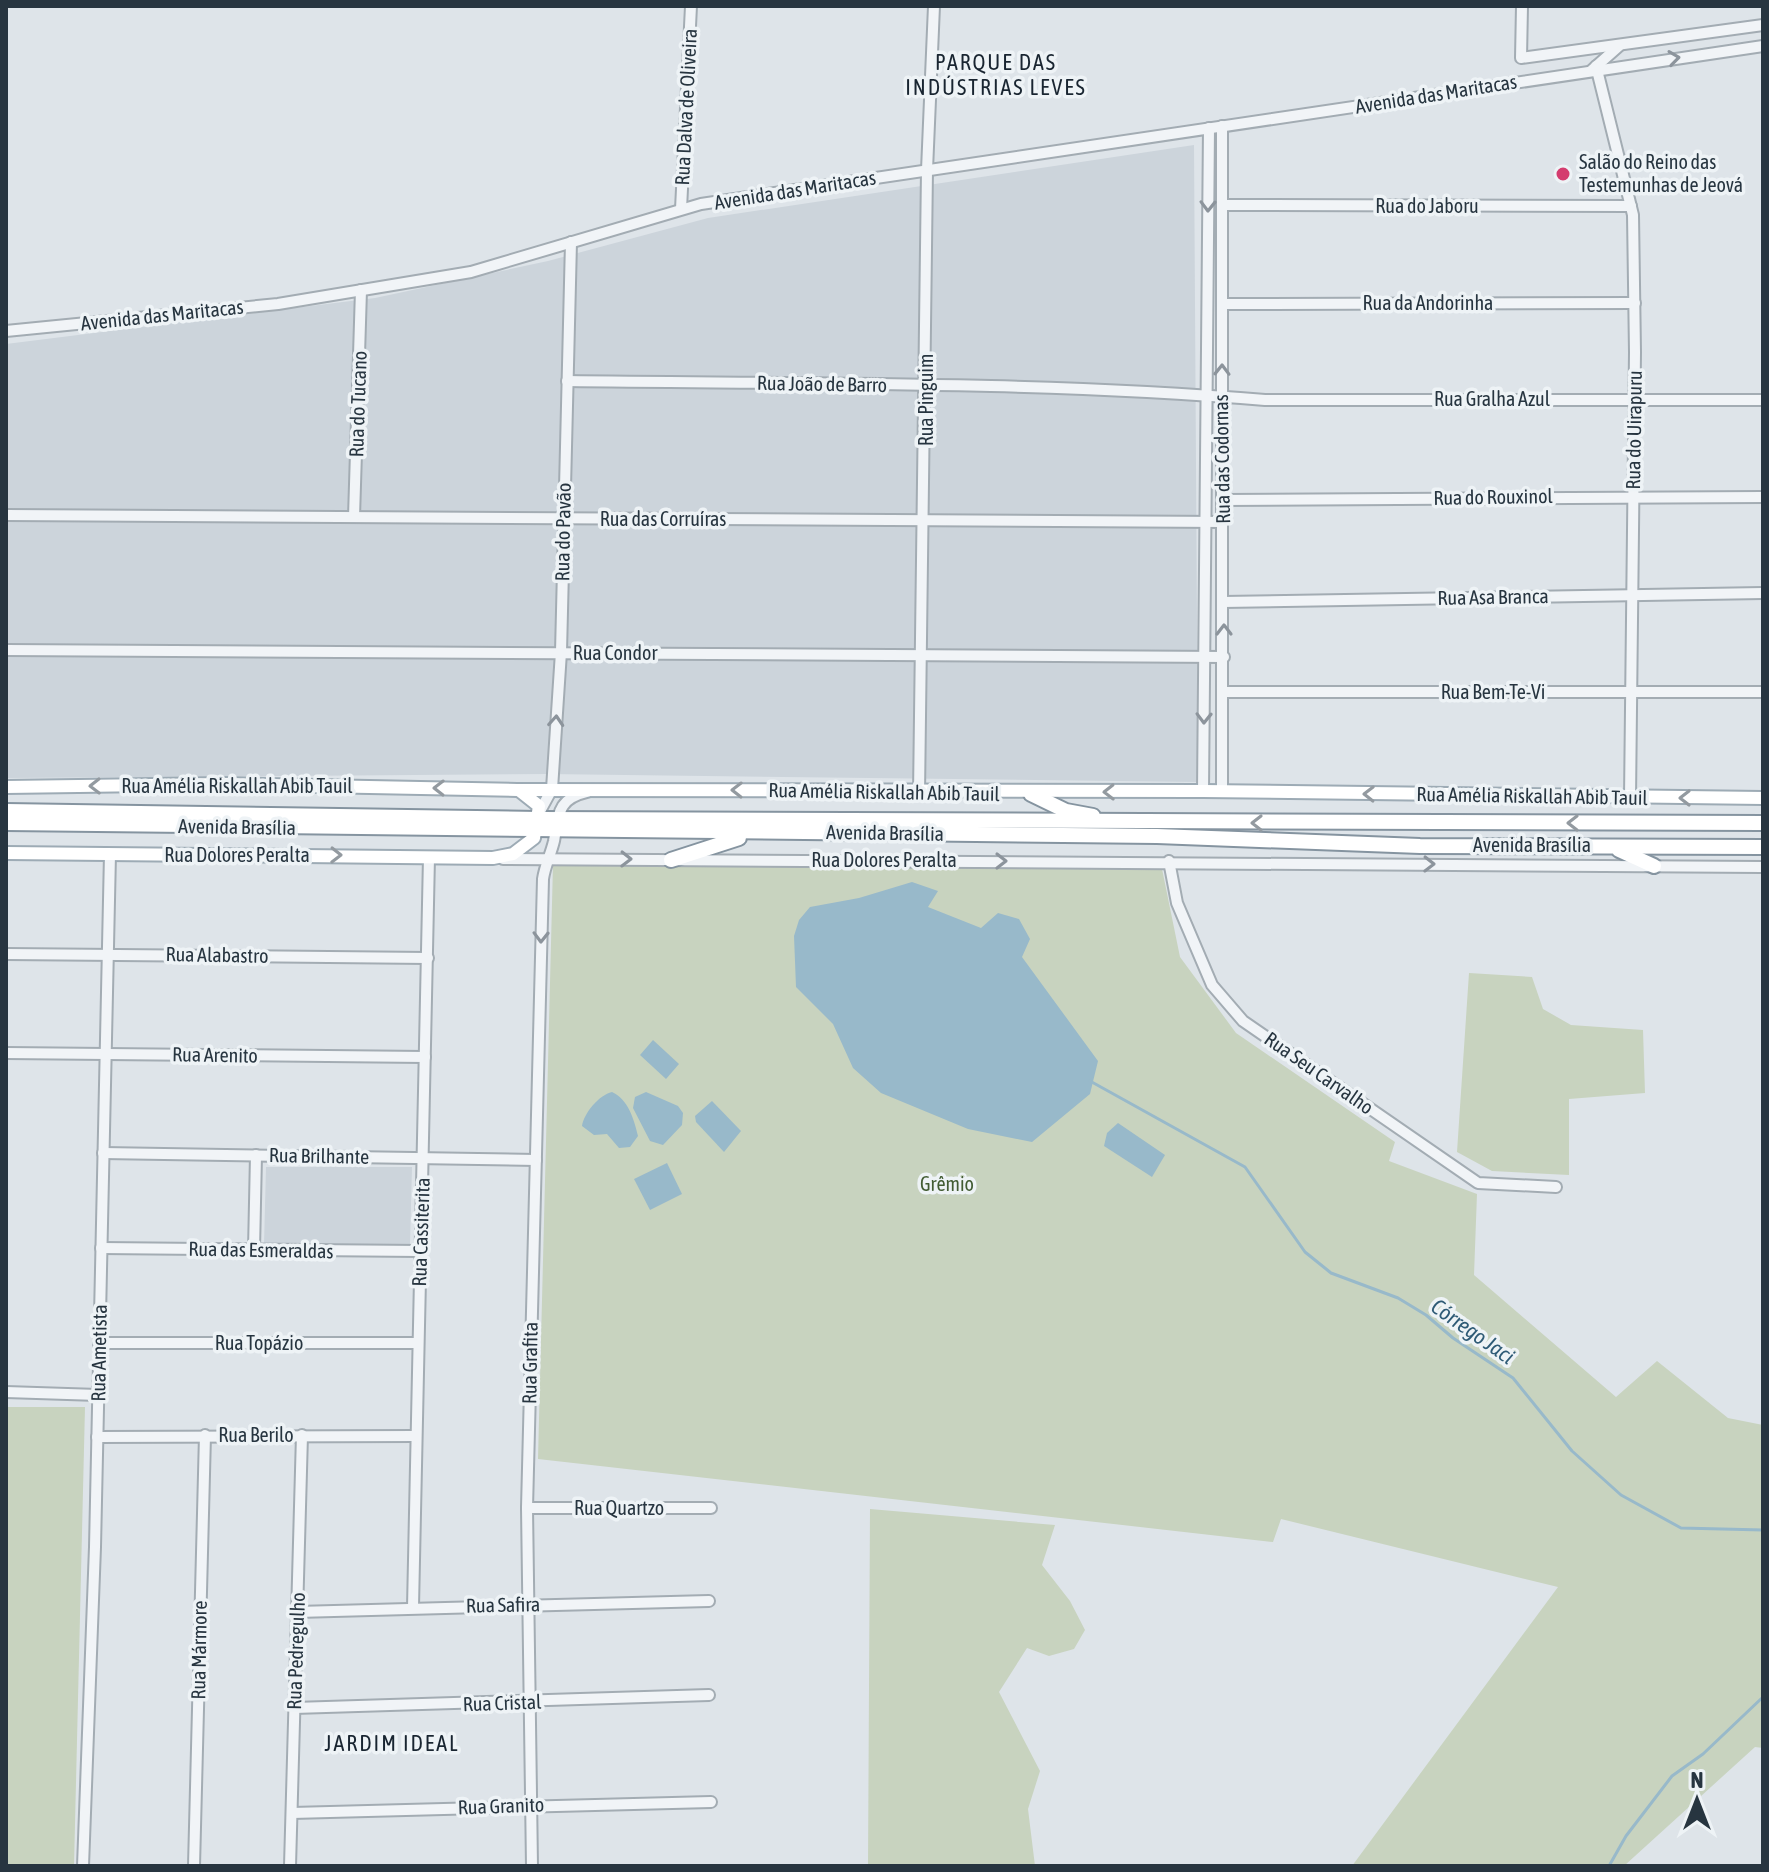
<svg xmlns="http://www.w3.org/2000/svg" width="1769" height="1872" font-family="'Asap Condensed',sans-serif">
  <rect width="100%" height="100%" fill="#dee4e9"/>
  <g fill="#ccd4db">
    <polygon points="1194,145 1198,782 547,774 6,778 6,344 375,298 548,261 708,218"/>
    <polygon points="266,1167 412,1167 410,1244 264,1245"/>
  </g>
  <g fill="#c8d3bf">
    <polygon points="553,864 1161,864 1180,957 1236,1033 1395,1142 1389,1161 1477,1194 1474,1275 1616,1397 1657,1361 1728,1418 1763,1425 1763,1748 1755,1747 1624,1866 1352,1866 1558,1587 1281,1519 1273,1542 538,1459"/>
    <polygon points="1469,973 1532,977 1543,1009 1571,1025 1643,1030 1645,1093 1569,1099 1569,1175 1492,1171 1457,1152"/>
    <polygon points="6,1407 85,1407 74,1866 6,1866"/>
    <polygon points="870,1509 1055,1525 1042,1565 1070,1601 1085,1630 1074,1649 1049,1656 1027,1648 999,1692 1040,1771 1028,1809 1035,1866 868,1866"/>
  </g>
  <g fill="#98b9ca">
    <polygon points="912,882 938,891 928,907 981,928 998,913 1019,919 1030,939 1022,957 1098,1061 1090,1094 1032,1142 968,1129 881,1093 853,1068 833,1024 796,987 794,936 799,920 810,907 859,898"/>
    <polygon points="653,1040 679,1064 666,1079 640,1055"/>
    <path d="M 612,1092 C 628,1099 634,1119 638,1136 L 630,1147 L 619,1148 L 607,1134 L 594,1135 L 582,1126 C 584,1113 599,1095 612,1092 Z"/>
    <polygon points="646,1092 678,1106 683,1113 682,1125 663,1145 650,1141 633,1108 635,1097"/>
    <polygon points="712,1101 741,1131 724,1152 696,1122 695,1116"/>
    <polygon points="1118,1123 1165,1155 1152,1177 1104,1146 1107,1133"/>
    <polygon points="667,1163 682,1194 650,1210 634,1179"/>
  </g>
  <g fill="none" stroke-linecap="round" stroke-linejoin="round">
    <g stroke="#98b9ca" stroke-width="3">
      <polyline points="1090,1081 1245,1167 1305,1252 1331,1273 1398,1298 1426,1315 1453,1338 1513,1378 1572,1451 1621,1495 1681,1528 1763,1530"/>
      <polyline points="1609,1866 1626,1836 1672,1776 1703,1754 1763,1697"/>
    </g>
    <defs>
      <g id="minor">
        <polyline points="1522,6 1521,58 1763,25"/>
        <polyline points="1596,66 1633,215 1635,352 1630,798"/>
        <polyline points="1592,70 1619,46"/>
        <polyline points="1224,205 1631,206"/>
        <polyline points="681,209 691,6"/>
        <polyline points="1222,304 1635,303"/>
        <polyline points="6,331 278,304 471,272 701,204 1763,46"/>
        <path d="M 567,381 C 799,384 1033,381 1265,400 L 1763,400"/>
        <polyline points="1223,500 1763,497"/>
        <polyline points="6,515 1223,522"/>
        <polyline points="354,517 361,290"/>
        <polyline points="1223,602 1763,593"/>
        <polyline points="6,650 1224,657"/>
        <polyline points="1224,692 1763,692"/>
        <polyline points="1203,791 1209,128"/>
        <polyline points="1222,792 1222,126"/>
        <polyline points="919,794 927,170 934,6"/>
        <polyline points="540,811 552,789 561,652 571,242"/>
        <polyline points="503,859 1763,867"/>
        <polyline points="1169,861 1177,903 1212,985 1243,1021 1478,1183 1556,1187"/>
        <polyline points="6,954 428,958"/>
        <polyline points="6,1053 425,1057"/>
        <polyline points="103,1153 536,1160"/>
        <polyline points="101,1248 420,1251"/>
        <polyline points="254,1250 256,1155"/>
        <polyline points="99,1343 418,1343"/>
        <polyline points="6,1392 98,1395"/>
        <polyline points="97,1437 416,1436"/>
        <polyline points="527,1508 711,1508"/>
        <polyline points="413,1607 429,857"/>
        <polyline points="297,1612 709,1601"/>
        <polyline points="294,1708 709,1695"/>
        <polyline points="292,1813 711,1802"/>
        <polyline points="83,1866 95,1547 110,854"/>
        <polyline points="194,1866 205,1435"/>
        <polyline points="290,1866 302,1435"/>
        <path d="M 532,1866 L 527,1508 L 543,879 C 545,865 551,854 554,841 C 559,814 557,799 587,792"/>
      </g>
      <g id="major">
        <polyline points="6,787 223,784 517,790 1203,791 1763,798"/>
        <polyline points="6,853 493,858 513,854 534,838 539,806 520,791"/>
      </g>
      <g id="highway">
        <polyline points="1031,794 1066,811 1093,816"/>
        <polyline points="6,811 538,819 1763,823"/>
        <polyline points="6,823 1157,836 1420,846 1763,847"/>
        <polyline points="1619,850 1654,866"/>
        <polyline points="671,860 739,838"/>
      </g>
    </defs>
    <use href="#minor" stroke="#a3acb3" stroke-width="14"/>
    <use href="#major" stroke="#9dabb5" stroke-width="16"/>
    <use href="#highway" stroke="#8594a0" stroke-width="18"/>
    <use href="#minor" stroke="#f1f4f7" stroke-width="10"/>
    <use href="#major" stroke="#fff" stroke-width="12"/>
    <use href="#highway" stroke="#fff" stroke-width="14"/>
  </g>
  <defs><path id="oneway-chevron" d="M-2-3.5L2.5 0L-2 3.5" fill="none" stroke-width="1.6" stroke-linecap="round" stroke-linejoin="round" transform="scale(2)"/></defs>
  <g stroke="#8c949c">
    <use href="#oneway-chevron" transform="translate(1674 58) rotate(-8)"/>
    <use href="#oneway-chevron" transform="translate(1208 206) rotate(91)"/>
    <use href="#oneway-chevron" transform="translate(1222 370) rotate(-89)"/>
    <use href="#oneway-chevron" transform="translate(1224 630) rotate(-90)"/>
    <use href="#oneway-chevron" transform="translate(1204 718) rotate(91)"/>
    <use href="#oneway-chevron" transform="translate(556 721) rotate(-86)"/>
    <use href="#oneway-chevron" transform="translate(626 859) rotate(1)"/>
    <use href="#oneway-chevron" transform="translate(1001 861)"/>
    <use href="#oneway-chevron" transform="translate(1429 864) rotate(1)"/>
    <use href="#oneway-chevron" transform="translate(541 937) rotate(91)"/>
  </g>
  <g stroke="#939aa0">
    <use href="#oneway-chevron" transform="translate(95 786) rotate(179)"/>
    <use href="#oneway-chevron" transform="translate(439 788) rotate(-179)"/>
    <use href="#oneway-chevron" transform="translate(737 790) rotate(-179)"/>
    <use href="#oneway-chevron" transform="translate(1109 792) rotate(179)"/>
    <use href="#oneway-chevron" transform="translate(1369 794) rotate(-179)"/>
    <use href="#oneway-chevron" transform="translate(1685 798) rotate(180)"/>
    <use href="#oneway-chevron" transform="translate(1257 823) rotate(180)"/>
    <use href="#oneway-chevron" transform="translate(1573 823) rotate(180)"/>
    <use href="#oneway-chevron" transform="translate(336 855) rotate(1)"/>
  </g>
  <circle fill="#d43d6f" stroke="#eef3f6" stroke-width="3" cx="1563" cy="174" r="8"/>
  <g text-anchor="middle" stroke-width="7" stroke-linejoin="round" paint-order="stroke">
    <g font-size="20" fill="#273540" stroke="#eef3f6">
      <text transform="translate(1436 94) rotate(-9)" y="7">Avenida das Maritacas</text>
      <text transform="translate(686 107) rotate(-87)" y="7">Rua Dalva de Oliveira</text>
      <text transform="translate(795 190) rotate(-9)" y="7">Avenida das Maritacas</text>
      <text x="1427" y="213">Rua do Jaboru</text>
      <text x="1428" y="310">Rua da Andorinha</text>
      <text transform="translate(162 315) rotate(-6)" y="7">Avenida das Maritacas</text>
      <text transform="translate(822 384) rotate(1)" y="7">Rua João de Barro</text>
      <text x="1492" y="406">Rua Gralha Azul</text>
      <text transform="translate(926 400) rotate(-90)" y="7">Rua Pinguim</text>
      <text transform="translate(358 404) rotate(-88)" y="7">Rua do Tucano</text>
      <text transform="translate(1634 430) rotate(-89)" y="7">Rua do Uirapuru</text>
      <text transform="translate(1222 459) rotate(-91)" y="7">Rua das Codornas</text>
      <text transform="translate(1493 497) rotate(-1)" y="7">Rua do Rouxinol</text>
      <text x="663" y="526">Rua das Corruíras</text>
      <text transform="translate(563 532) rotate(-89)" y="7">Rua do Pavão</text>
      <text transform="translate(1493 597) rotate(-1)" y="7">Rua Asa Branca</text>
      <text x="615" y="660">Rua Condor</text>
      <text x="1493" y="699">Rua Bem-Te-Vi</text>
      <text x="237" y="793">Rua Amélia Riskallah Abib Tauil</text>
      <text transform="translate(884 792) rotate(1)" y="7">Rua Amélia Riskallah Abib Tauil</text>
      <text transform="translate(1532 796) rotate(1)" y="7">Rua Amélia Riskallah Abib Tauil</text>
      <text transform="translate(237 827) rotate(1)" y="7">Avenida Brasília</text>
      <text transform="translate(885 833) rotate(1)" y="7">Avenida Brasília</text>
      <text x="1532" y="852">Avenida Brasília</text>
      <text x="237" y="862">Rua Dolores Peralta</text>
      <text x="884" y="867">Rua Dolores Peralta</text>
      <text transform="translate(217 955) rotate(1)" y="7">Rua Alabastro</text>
      <text transform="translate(215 1055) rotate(1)" y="7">Rua Arenito</text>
      <text transform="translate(1319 1073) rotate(35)" y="7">Rua Seu Carvalho</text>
      <text transform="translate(319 1156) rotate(1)" y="7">Rua Brilhante</text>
      <text transform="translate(421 1232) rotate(-88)" y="7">Rua Cassiterita</text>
      <text transform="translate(261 1250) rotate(1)" y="7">Rua das Esmeraldas</text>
      <text x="259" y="1350">Rua Topázio</text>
      <text transform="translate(99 1353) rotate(-89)" y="7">Rua Ametista</text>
      <text transform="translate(530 1363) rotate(-89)" y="7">Rua Grafita</text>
      <text x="256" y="1442">Rua Berilo</text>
      <text x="619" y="1515">Rua Quartzo</text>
      <text transform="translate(503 1605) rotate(-1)" y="7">Rua Safira</text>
      <text transform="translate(199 1650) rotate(-89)" y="7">Rua Mármore</text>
      <text transform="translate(296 1651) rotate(-88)" y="7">Rua Pedregulho</text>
      <text transform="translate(502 1703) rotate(-2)" y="7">Rua Cristal</text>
      <text transform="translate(501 1806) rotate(-2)" y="7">Rua Granito</text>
    </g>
    <g font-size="20" fill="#273540" stroke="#eef3f6" text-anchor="start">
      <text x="1579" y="169">Salão do Reino das<tspan x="1579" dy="23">Testemunhas de Jeová</tspan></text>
    </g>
    <g font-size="20" fill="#425c33" stroke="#eef3f6">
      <text x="947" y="1191">Grêmio</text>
    </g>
    <g font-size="22" letter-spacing="2" fill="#192531" stroke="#eef3f6">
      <text x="996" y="70">PARQUE DAS<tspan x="996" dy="25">INDÚSTRIAS LEVES</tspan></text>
      <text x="392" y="1751">JARDIM IDEAL</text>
    </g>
    <g font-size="22" font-style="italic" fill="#2f5b76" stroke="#eef3f6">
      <text transform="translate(1473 1331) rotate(35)" y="8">Córrego Jaci</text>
    </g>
  </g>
  <rect width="1769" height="1872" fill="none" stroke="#273540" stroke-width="16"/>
  <g transform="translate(1697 1800)" stroke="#eef3f6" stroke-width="6" paint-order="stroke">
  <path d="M0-6L14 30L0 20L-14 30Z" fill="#273540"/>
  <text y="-12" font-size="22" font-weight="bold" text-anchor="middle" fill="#273540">N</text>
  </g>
</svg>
